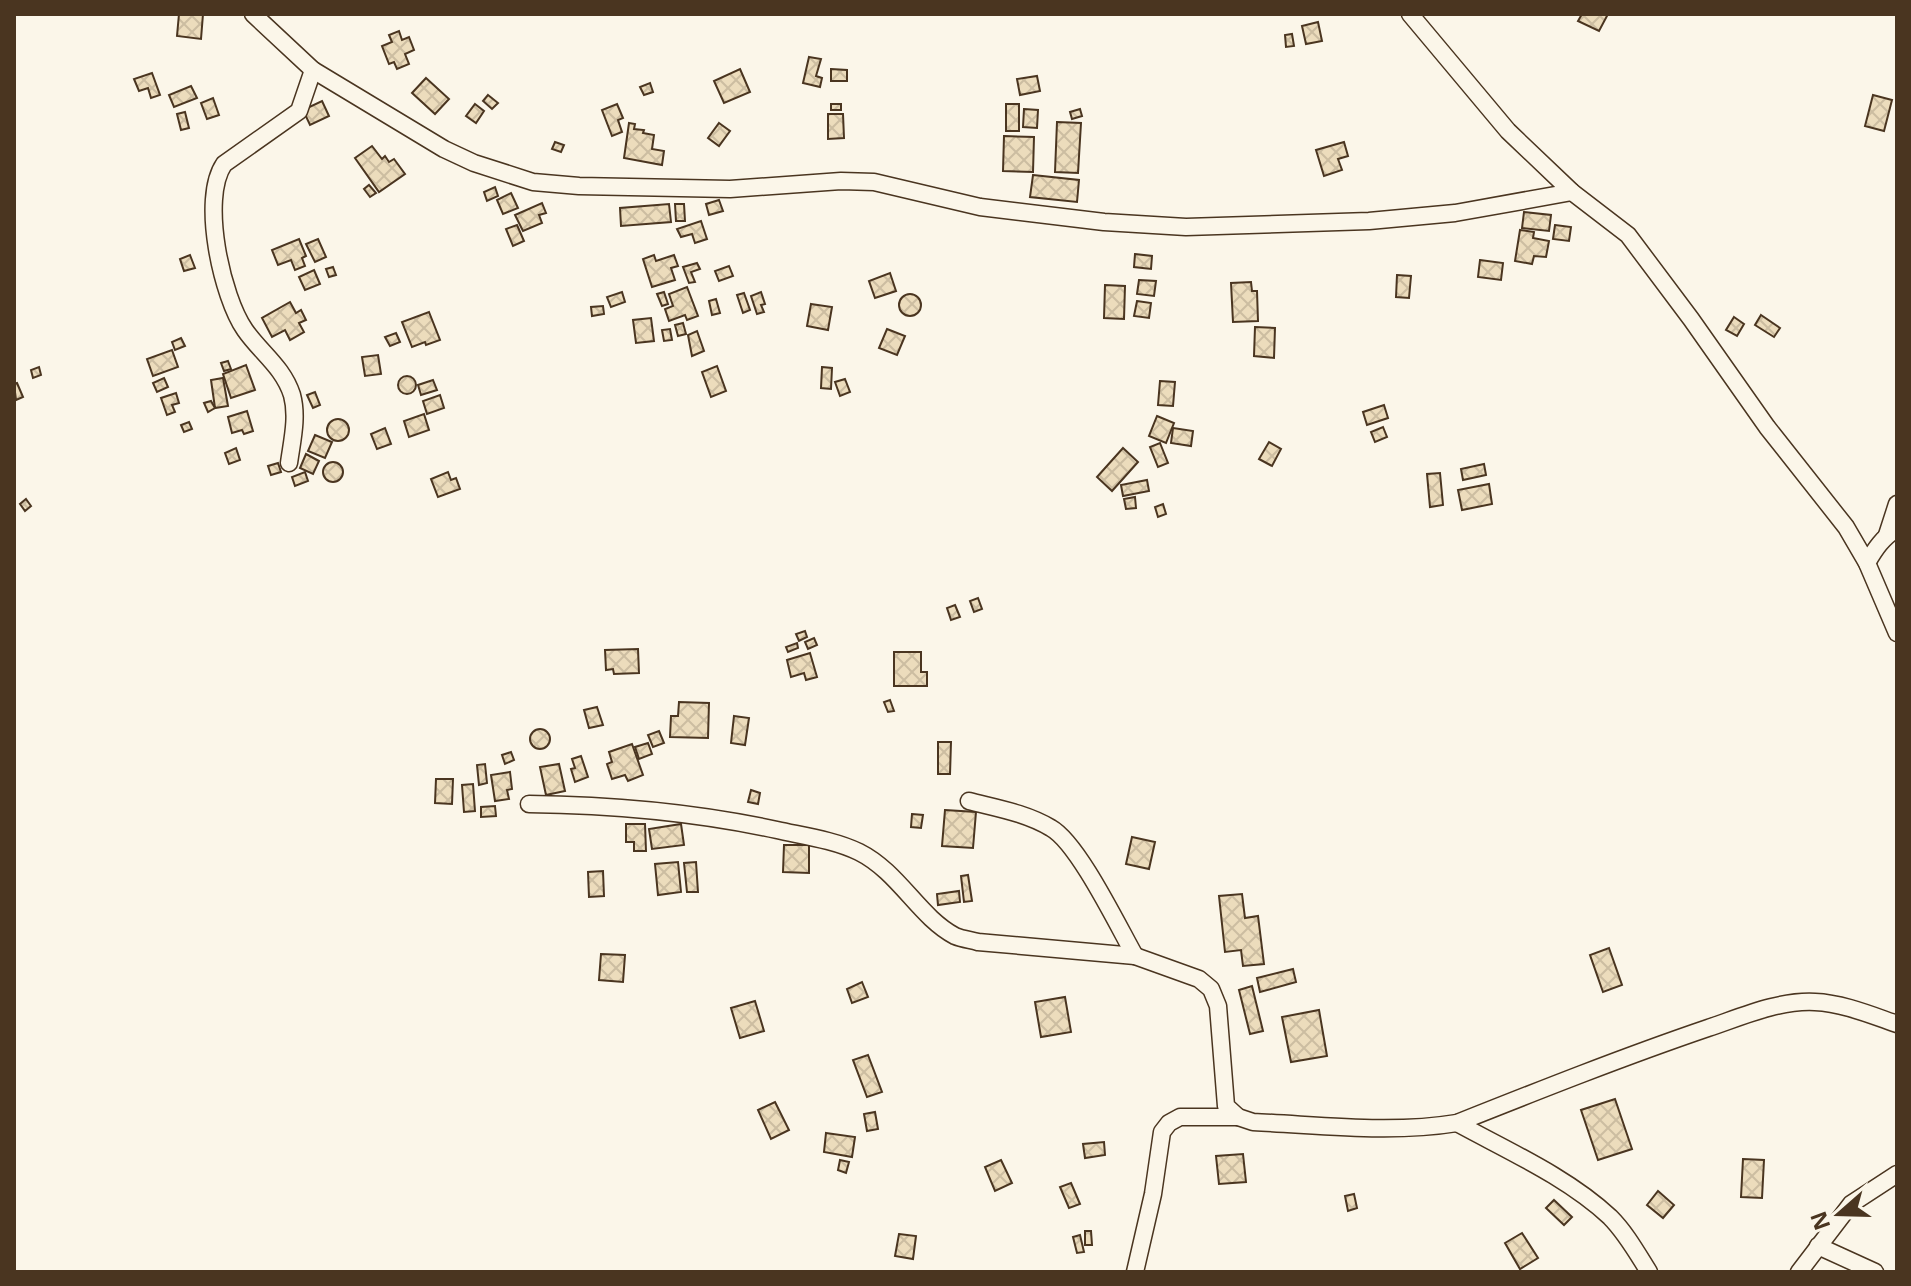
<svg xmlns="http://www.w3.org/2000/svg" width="1911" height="1286" font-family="'Open Sans',sans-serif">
  <defs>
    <pattern id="building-cross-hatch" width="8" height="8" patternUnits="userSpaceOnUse" patternTransform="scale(2)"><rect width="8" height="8" fill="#ecdcbc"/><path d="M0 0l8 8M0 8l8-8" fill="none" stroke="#ccbda1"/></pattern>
  </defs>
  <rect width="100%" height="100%" fill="#fbf6e9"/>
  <g fill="url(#building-cross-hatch)" stroke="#4a3520" stroke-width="2">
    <polygon points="179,14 203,14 201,39 177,36"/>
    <polygon points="1582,14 1608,14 1599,31 1578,21"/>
    <polygon points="1318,22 1322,41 1306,44 1302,26"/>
    <polygon points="399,31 402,40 409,37 414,50 405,54 409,64 397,69 394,62 389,64 382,46 392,42 389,35"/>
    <polygon points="1292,34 1294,46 1286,47 1285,35"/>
    <polygon points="809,57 821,59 816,76 822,78 820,87 803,83"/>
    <polygon points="740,69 750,92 724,103 714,81"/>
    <polygon points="831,69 847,70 847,81 831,81"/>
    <polygon points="152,73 160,95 151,98 148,88 139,91 134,79"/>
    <polygon points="1037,76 1040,91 1020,95 1017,79"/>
    <polygon points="426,78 449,99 435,114 412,93"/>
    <polygon points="650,83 653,92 644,95 640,87"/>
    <polygon points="191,86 197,98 174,107 169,95"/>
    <polygon points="488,95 498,103 492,109 483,101"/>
    <polygon points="1873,95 1892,100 1884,131 1865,126"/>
    <polygon points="213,98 219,115 207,119 201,103"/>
    <polygon points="322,101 329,116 310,125 303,110"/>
    <polygon points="475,104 484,111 476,123 466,116"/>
    <polygon points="617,104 623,118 618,120 622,132 612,136 602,110"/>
    <rect x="831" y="104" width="10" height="6"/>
    <rect x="1006" y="104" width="13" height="27"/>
    <polygon points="1024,109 1038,110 1037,128 1023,127"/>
    <polygon points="1080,109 1082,116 1072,119 1070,112"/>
    <polygon points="185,112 189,128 181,130 177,114"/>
    <polygon points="828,114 843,114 844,138 828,139"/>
    <polygon points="1057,122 1081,123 1078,173 1055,172"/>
    <polygon points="629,123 635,124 634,129 644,130 643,133 654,135 652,149 664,151 662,165 624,158"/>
    <polygon points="719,123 730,131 719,146 708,138"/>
    <polygon points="1004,136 1034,137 1033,172 1003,171"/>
    <polygon points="555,142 564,145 561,152 552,149"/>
    <polygon points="1344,142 1348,156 1338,159 1342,170 1324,176 1316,150"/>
    <polygon points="372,146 382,159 385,156 389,162 394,159 405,174 379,192 355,158"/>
    <polygon points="1033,175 1079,180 1077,202 1030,197"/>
    <polygon points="369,185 376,193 370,197 364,189"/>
    <polygon points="495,187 498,196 487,201 484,192"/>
    <polygon points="511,193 518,208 503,214 497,200"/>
    <polygon points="719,200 723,211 709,215 706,204"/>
    <polygon points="542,203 546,213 539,215 542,223 523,231 515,215"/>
    <polygon points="669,204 671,222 621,226 620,208"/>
    <polygon points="675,204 684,204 685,221 676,221"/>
    <polygon points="1524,212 1551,215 1549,231 1522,228"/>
    <polygon points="701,221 707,239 695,243 692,234 681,237 677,229"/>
    <polygon points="517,225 524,241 513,246 506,229"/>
    <polygon points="1555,225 1571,227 1569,241 1553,239"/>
    <polygon points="1520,230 1534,232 1533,238 1549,241 1546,257 1534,256 1532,264 1515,261"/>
    <polygon points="299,239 306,256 302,258 305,266 295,270 291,260 278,265 272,250"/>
    <polygon points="318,239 326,257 315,262 306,244"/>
    <polygon points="1135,254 1152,256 1151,269 1134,267"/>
    <polygon points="190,255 195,268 184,271 180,259"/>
    <polygon points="654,255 656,261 674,255 678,266 671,268 675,280 652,287 643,259"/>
    <polygon points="1480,260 1503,263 1501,280 1478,277"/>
    <polygon points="697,263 700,269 691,272 695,282 689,283 683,267"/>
    <polygon points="729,266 733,276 719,281 715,271"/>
    <polygon points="333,267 336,275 329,277 326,269"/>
    <polygon points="314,270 320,284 305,290 299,277"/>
    <polygon points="890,273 896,291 875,298 869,281"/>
    <polygon points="1397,275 1411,276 1409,298 1396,297"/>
    <polygon points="1139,280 1156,281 1154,296 1137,294"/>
    <polygon points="1251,282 1252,291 1257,291 1258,321 1233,322 1231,283"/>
    <polygon points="1105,285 1125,286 1124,319 1104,318"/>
    <polygon points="687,287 698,316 687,320 685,315 669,321 665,309 673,306 669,294"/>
    <polygon points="622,292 625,302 611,307 607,297"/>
    <polygon points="664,292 668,304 662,306 657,294"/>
    <polygon points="761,292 765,304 761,305 764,312 757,314 751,296"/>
    <polygon points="744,293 750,310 743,313 737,295"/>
    <circle cx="910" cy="305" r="11"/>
    <polygon points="716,299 720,313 712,315 709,301"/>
    <polygon points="1137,301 1151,303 1149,318 1134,316"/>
    <polygon points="290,302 296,313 301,310 306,320 299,323 304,332 290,340 285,330 272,337 262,318"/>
    <polygon points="811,304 832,307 828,330 807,326"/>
    <polygon points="603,306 604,314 592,316 591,307"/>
    <polygon points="429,312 440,340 426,345 425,342 412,347 402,322"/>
    <polygon points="1761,315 1780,328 1774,337 1755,325"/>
    <polygon points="1734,317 1744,324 1737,336 1726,330"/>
    <polygon points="651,318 654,341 636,343 633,320"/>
    <polygon points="683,323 686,334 678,336 675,325"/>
    <polygon points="1255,327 1275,328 1274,358 1254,356"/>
    <polygon points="670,329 672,340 664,341 662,330"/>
    <polygon points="887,329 905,336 897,355 879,348"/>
    <polygon points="697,331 704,351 692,356 688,335"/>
    <polygon points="396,333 400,342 390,346 385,337"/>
    <polygon points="181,338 185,346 175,350 172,342"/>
    <polygon points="172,350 178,367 153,376 147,359"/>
    <polygon points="378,355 381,374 365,376 362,357"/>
    <polygon points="228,361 231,369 224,371 221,363"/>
    <polygon points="246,365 255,390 231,398 223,374"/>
    <polygon points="717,366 726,391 711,397 702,372"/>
    <polygon points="39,367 41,375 33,378 31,370"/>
    <polygon points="822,367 832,368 831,389 821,388"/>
    <circle cx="407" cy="385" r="9"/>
    <polygon points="164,378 168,387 157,392 153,383"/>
    <polygon points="223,378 228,406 215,408 211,380"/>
    <polygon points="845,379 850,392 840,396 835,382"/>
    <polygon points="433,380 437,390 421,395 418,385"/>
    <polygon points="1160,381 1175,382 1173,406 1158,405"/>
    <polygon points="17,383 23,397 16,400 14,384"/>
    <polygon points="315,392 320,405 313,408 307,395"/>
    <polygon points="176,393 179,403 172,405 175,412 167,415 161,398"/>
    <polygon points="440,395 444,408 427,414 423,401"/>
    <polygon points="211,401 215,408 208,412 204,403"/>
    <polygon points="1384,405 1388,418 1367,425 1363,412"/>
    <polygon points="247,411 253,431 244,434 242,430 232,433 228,417"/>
    <polygon points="424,414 429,430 409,437 404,421"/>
    <polygon points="1157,416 1174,423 1166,443 1149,436"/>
    <circle cx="338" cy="430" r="11"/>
    <polygon points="189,422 192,429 184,432 181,425"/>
    <polygon points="1383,427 1387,437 1375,442 1371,432"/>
    <polygon points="385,428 391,444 377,449 371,434"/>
    <polygon points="1173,428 1193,431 1191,446 1171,443"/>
    <polygon points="315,435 332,442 325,458 308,451"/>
    <polygon points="1269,442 1281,449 1272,466 1259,459"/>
    <polygon points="1160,443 1168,463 1158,467 1150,447"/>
    <polygon points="236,448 240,460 229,464 225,453"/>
    <polygon points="1123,448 1138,462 1112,491 1097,477"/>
    <polygon points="306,454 319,461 313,474 300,468"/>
    <circle cx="333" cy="472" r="10"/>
    <polygon points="278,463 281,472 271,475 268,466"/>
    <polygon points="1484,464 1486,475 1463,480 1461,469"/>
    <polygon points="305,472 308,481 295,486 292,477"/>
    <polygon points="448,472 451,480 456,478 460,489 438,497 431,479"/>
    <polygon points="1440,473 1443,505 1430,507 1427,474"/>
    <polygon points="1147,480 1149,491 1123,496 1121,485"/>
    <polygon points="1489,484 1492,504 1462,510 1458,490"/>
    <polygon points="1135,497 1136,508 1126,509 1124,499"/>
    <polygon points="26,499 31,506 25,511 20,504"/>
    <polygon points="1163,504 1166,514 1158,517 1155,507"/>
    <polygon points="978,598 982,609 974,612 970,601"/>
    <polygon points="955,605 960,617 951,620 947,608"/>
    <polygon points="805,631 807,637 799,641 796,634"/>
    <polygon points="814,638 817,645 808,649 805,642"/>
    <polygon points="797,643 798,648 788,652 786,647"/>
    <polygon points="638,649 639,673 614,674 613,669 606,670 605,650"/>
    <polygon points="894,652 921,652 921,672 927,672 927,686 894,686"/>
    <polygon points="810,653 817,677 806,680 804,673 791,677 787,660"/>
    <polygon points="890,700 894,711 888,712 884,702"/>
    <polygon points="679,702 709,703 708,738 670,737 671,716 678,716"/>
    <polygon points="597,707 603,725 589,728 584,710"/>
    <polygon points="734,716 749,718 745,745 731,743"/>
    <circle cx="540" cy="739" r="10"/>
    <polygon points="659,731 664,743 653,747 648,735"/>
    <polygon points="938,742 951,742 950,774 938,774"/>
    <polygon points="648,743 652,754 639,759 635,747"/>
    <polygon points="632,744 643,775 628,781 625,775 612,779 607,764 612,762 609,752"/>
    <polygon points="511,752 514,760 505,764 502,755"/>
    <polygon points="581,756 588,777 575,782 571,769 575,768 572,759"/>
    <polygon points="485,764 487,783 479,785 477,765"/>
    <polygon points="559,764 565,791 546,795 540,767"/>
    <polygon points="510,772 512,789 507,790 509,799 495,801 491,775"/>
    <polygon points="436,779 453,779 452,804 435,803"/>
    <polygon points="473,784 475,811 464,812 462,785"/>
    <polygon points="751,790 760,793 758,804 748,802"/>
    <polygon points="495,806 496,816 481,817 481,807"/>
    <polygon points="945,810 976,812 973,848 942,846"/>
    <polygon points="912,814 923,815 921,828 911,827"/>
    <polygon points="626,824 645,824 646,851 634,851 634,842 626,842"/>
    <polygon points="681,824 684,845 652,849 649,829"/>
    <polygon points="1132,837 1155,842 1149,869 1126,864"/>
    <polygon points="784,845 809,845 809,873 783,872"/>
    <polygon points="678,862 681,892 658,895 655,864"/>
    <polygon points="696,862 698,892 687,892 684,863"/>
    <polygon points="603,871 604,896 589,897 588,872"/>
    <polygon points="968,875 972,901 964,902 961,876"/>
    <polygon points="959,891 960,902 938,905 937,894"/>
    <polygon points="1242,894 1245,918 1258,916 1264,964 1243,966 1241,950 1225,952 1219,896"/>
    <polygon points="1609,948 1622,985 1603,992 1590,955"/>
    <polygon points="601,954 625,955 623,982 599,980"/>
    <polygon points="1293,969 1296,982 1260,992 1257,978"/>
    <polygon points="862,982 868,997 852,1003 847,989"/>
    <polygon points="1252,986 1263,1031 1250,1034 1239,990"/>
    <polygon points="1065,997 1071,1032 1041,1037 1035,1002"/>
    <polygon points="755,1001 764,1031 740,1038 731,1008"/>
    <polygon points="1319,1010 1327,1056 1291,1062 1282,1017"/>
    <polygon points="868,1055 882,1092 867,1097 853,1060"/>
    <polygon points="1615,1099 1632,1149 1598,1160 1581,1110"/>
    <polygon points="775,1102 789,1130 771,1139 758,1110"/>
    <polygon points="875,1112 878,1129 867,1131 864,1114"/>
    <polygon points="826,1133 855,1137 852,1157 824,1152"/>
    <polygon points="1104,1142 1105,1155 1085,1158 1083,1144"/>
    <polygon points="1243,1154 1246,1182 1219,1184 1216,1156"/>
    <polygon points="1743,1159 1764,1160 1762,1198 1741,1197"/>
    <polygon points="840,1160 849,1162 846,1173 838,1170"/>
    <polygon points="1001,1160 1012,1183 995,1191 985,1167"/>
    <polygon points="1071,1183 1080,1204 1069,1208 1060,1187"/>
    <polygon points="1658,1191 1674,1205 1663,1218 1647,1205"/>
    <polygon points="1354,1194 1357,1208 1348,1211 1345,1196"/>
    <polygon points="1554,1200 1572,1217 1564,1225 1546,1208"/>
    <polygon points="1085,1231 1091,1231 1092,1245 1085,1245"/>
    <polygon points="1522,1233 1538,1258 1520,1269 1505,1243"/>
    <polygon points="899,1234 916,1236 913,1259 895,1256"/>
    <polygon points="1080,1235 1084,1252 1077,1253 1073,1237"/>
  </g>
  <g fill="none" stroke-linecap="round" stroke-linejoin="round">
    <defs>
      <g id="minor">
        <polyline points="253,14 313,70 444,149 474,163 533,182 579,186 730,189 841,181 874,182 980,207 1104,222 1186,227 1369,221 1455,213 1572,192"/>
        <polyline points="1410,14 1508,131 1572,192 1628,235 1691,319 1767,427 1846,527 1867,563 1897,633"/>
        <path d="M 289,463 C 292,441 298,417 292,395 C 283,367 261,353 245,330 C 222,297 200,199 224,164 L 299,111 L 313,70"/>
        <polyline points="1887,535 1897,504"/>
        <path d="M 1867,563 C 1875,549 1883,537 1897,529"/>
        <path d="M 969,801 C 996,808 1026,813 1051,828 C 1078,843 1118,926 1135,956"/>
        <path d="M 529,804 C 613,805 694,812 777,830 C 804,836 834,840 859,852 C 899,872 919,917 955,936 C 962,939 971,940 978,942 L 1135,956 L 1199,979 L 1211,989 L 1218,1006 L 1226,1106 L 1238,1117 L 1253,1122 C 1321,1125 1390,1134 1457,1123 C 1540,1090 1623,1057 1708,1028 C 1741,1017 1779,1000 1815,1002 C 1842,1003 1871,1015 1897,1024"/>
        <path d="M 1457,1123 C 1508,1151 1567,1177 1610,1217 C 1626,1233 1637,1253 1649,1272"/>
        <polyline points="1818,1246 1875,1272"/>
        <polyline points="1135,1272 1153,1194 1162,1132 1169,1123 1180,1117 1238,1117"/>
        <polyline points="1799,1272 1851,1204 1897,1174"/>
      </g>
    </defs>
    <use href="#minor" stroke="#4a3520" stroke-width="19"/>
    <use href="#minor" stroke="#fbf6e9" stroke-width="16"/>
  </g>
  <rect width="1911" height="1286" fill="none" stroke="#4a3520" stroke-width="32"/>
  <g transform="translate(1839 1214) rotate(250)" stroke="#fbf6e9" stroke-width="6" paint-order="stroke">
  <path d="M0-6L14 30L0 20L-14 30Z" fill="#4a3520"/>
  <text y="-12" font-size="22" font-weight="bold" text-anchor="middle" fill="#4a3520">N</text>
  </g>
</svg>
